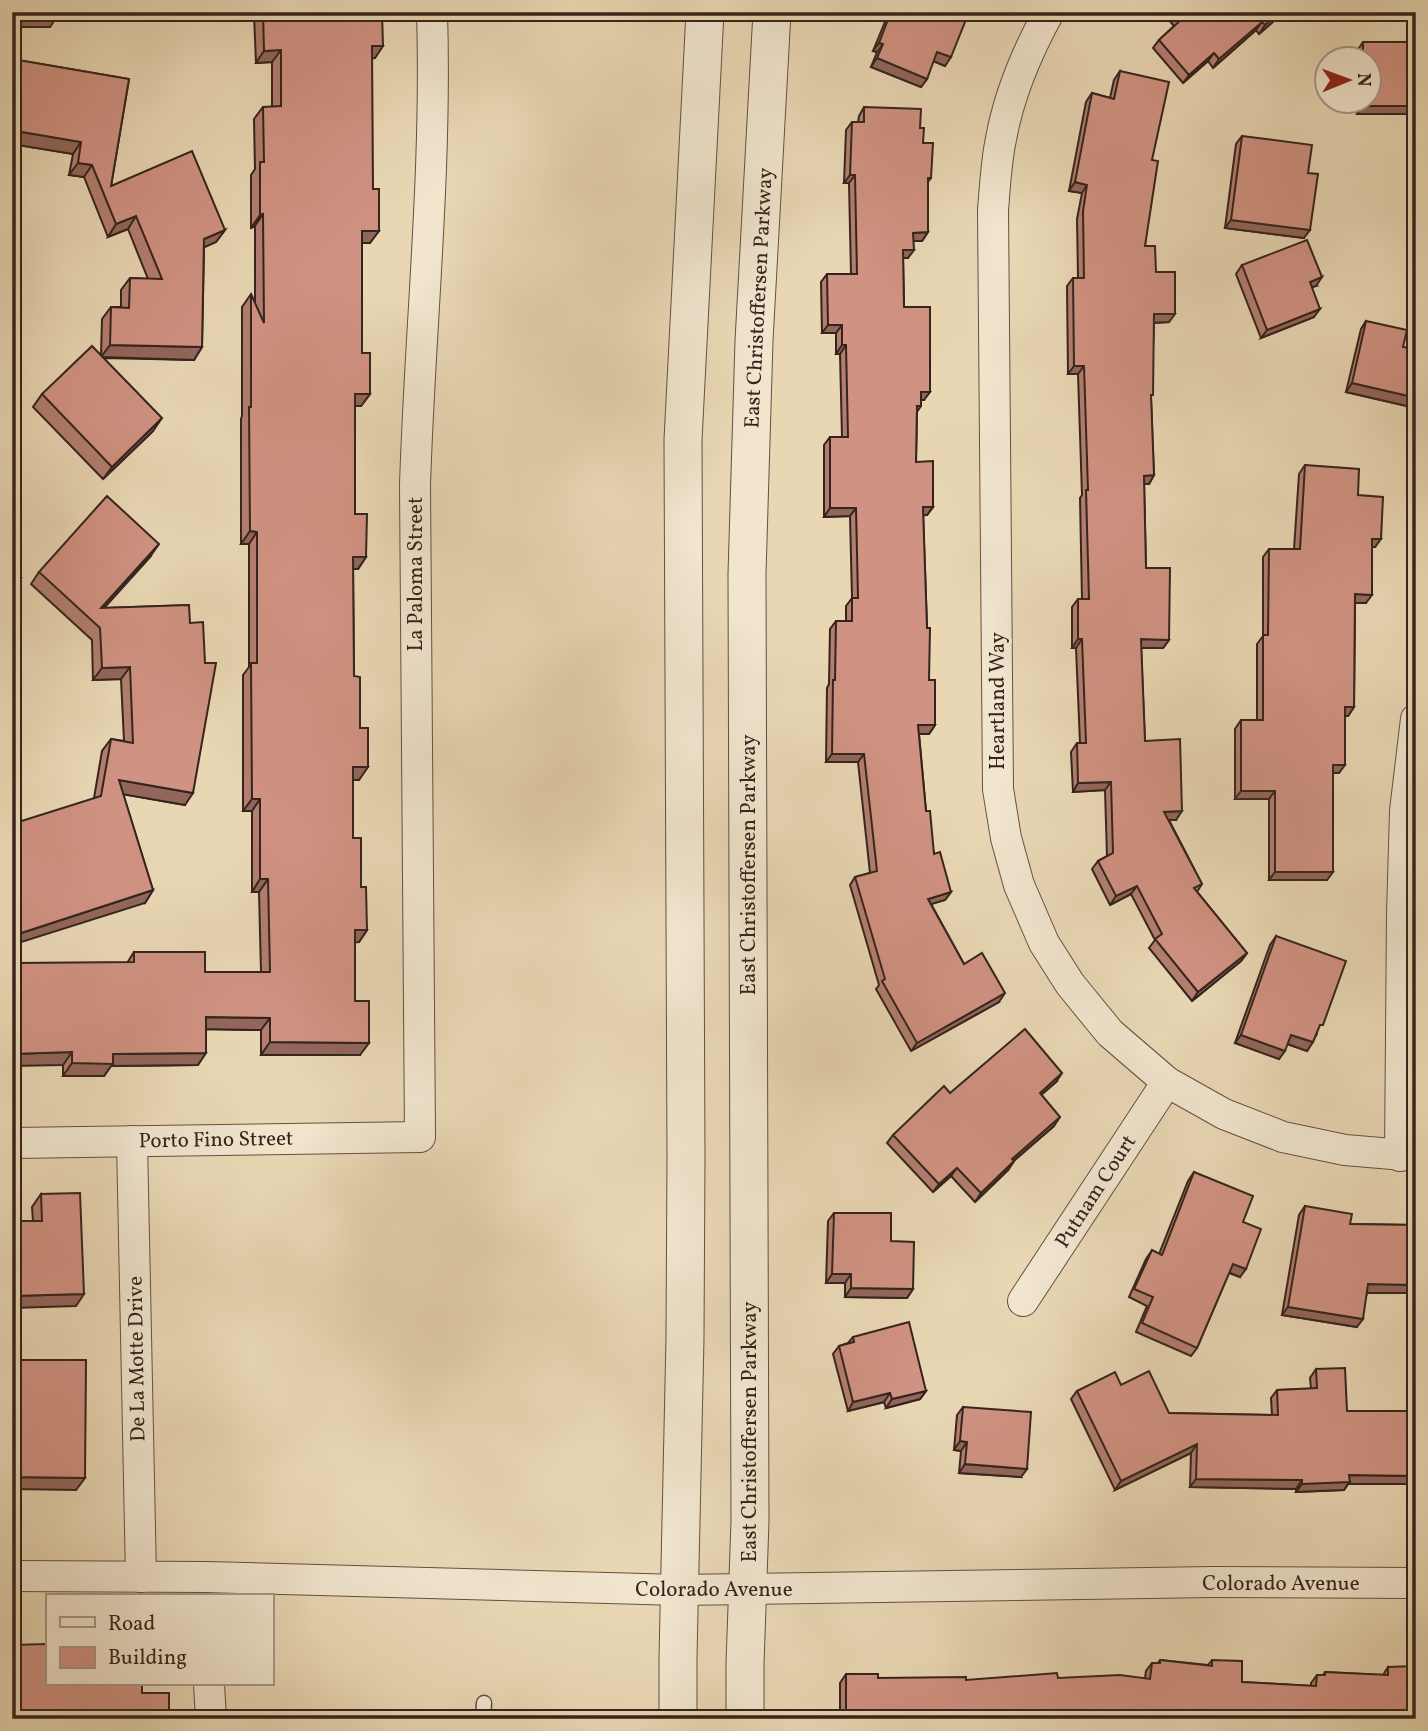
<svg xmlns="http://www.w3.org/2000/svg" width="1428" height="1731" font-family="Vollkorn,serif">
  <rect width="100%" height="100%" fill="#e9d7b4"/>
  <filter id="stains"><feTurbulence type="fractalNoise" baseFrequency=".00286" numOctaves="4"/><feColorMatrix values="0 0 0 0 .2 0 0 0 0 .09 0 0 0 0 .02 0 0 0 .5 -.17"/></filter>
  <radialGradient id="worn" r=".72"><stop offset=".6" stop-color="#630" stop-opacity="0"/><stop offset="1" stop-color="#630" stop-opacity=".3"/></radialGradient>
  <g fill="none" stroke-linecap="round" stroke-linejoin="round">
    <defs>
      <polyline id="service" points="483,1719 484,1703"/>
      <g id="minor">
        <path d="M 1049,12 C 1027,52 1009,94 1001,139 C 996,162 995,187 993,210 L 998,789 L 1006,838 L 1019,885 L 1044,943 L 1070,984 L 1110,1033 L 1167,1082 L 1224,1114 L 1283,1137 L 1345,1150 L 1416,1156"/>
        <polyline points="132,1141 141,1577"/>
        <path d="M 12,1143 L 420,1137 L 415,485 C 420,328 437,170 432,12"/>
        <polyline points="1400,1156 1402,915 1405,811 1416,719"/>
        <polyline points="1023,1301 1167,1082"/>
        <polyline points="12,1576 206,1577 680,1590 1213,1582 1416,1583"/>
        <polyline points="209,1684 211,1719"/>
      </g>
      <g id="tertiary">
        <polyline points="678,1719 678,1658 685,1338 686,1156 683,440 705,12"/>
        <polyline points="745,1719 745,1664 750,1521 747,574 754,341 772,12"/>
      </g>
    </defs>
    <use href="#service" stroke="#625143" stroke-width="17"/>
    <use href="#minor" stroke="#625143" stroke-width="32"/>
    <use href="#tertiary" stroke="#625143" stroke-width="39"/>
    <use href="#service" stroke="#f1e5ce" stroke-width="14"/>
    <use href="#minor" stroke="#f1e5ce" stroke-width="30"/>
    <use href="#tertiary" stroke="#f1e5ce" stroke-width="37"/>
  </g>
  <g fill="#b37e70" stroke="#35241d" stroke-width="2">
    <polygon points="170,12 382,12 375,58 372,58 370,243 362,243 362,353 370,394 361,406 355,406 355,514 366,557 358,569 353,569 354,676 359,780 353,780 353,838 367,930 359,942 355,942 355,1001 360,1055 261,1055 261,1030 206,1029 198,1065 111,1066 104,1076 63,1076 63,1065 134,952 205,972 261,972 259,892 252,892 252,811 243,811 243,675 249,667 249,544 241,544 241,419 242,416 242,307 251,294 255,304 255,226 251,228 251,175 255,169 254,119 263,107 272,107 272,62 256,63 254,15 170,15"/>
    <polygon points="889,12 969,12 945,66 933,61 927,79 921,87 871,67 877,52 873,51"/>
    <polygon points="1162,12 1284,12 1259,34 1256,30 1213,68 1208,61 1183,83 1153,48 1159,40 1174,26"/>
    <polygon points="1363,42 1416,42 1416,114 1357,114 1357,102 1368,102 1368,60 1357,60 1357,51"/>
    <polygon points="12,59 129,79 111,186 225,230 216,242 204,247 202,347 194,360 103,358 153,431 103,479 33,407 42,394 101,355 102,319 111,307 121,307 121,290 130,278 148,279 128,229 108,237 84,177 69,175 73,154 17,145"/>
    <polygon points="1120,71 1152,160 1145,246 1156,272 1169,322 1154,323 1151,398 1154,475 1149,484 1144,484 1146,568 1169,640 1163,648 1141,648 1145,741 1176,820 1169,820 1202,884 1197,892 1247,953 1241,961 1192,1001 1149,948 1155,940 1131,894 1110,905 1092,869 1098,861 1107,856 1105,790 1073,792 1071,752 1077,743 1080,743 1076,648 1072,648 1072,607 1078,599 1082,599 1080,498 1082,495 1078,374 1068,374 1067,286 1073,278 1078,278 1077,219 1082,193 1069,191 1086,102 1092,93 1110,98 1114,80"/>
    <polygon points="864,107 920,128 931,178 928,182 928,232 922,241 913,241 908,258 903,258 904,307 924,400 921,400 921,406 917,412 916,462 933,507 927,515 923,515 929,680 935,725 929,734 919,734 926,811 934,854 951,892 945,900 931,904 964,964 999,1002 911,1051 876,989 879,985 850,885 855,877 870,873 858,762 826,762 827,688 829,684 830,629 836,621 846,621 846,606 852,598 850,516 824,517 824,445 830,437 842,437 840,354 836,354 836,333 822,333 821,282 827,274 851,274 849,183 844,183 846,130 852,122 858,122 859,116"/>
    <polygon points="1242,136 1308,173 1304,238 1225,228 1236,144"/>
    <polygon points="1242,265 1316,286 1312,287 1314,317 1261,338 1236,274"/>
    <polygon points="1366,321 1403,347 1407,406 1346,392 1361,329"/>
    <polygon points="1305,465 1358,495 1375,547 1372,547 1366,603 1355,603 1354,707 1348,716 1345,716 1339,773 1333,773 1327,880 1269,880 1269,799 1235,799 1235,729 1241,720 1257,720 1257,644 1263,636 1263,557 1269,549 1294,549 1299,474"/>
    <polygon points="150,557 104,608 189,605 185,805 123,794 153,890 145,903 94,798 102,751 111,739 124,741 121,679 93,680 92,640 31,584 39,572"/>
    <polygon points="1276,936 1317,1034 1307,1051 1287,1044 1279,1059 1235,1043 1270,945"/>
    <polygon points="1056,1082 1041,1095 1054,1126 1014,1161 1008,1170 975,1202 951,1176 933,1192 887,1143 893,1135 950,1093"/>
    <polygon points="1194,1172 1243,1222 1240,1277 1229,1273 1197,1348 1191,1356 1136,1332 1147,1306 1129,1297 1146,1259 1152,1250 1159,1254 1188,1181"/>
    <polygon points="41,1194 76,1306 33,1221 32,1207"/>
    <polygon points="1305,1206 1350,1224 1416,1225 1416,1293 1367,1293 1357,1327 1282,1315 1299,1215"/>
    <polygon points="834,1213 891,1241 913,1289 907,1298 845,1297 845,1283 826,1283 828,1221"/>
    <polygon points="853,1337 926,1391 920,1399 886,1408 884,1402 848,1411 833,1354 839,1346 848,1343"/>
    <polygon points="1316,1369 1347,1411 1416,1411 1416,1484 1348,1484 1344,1490 1296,1492 1296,1489 1190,1487 1191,1453 1115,1490 1071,1399 1077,1391 1121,1385 1169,1413 1272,1415 1271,1398 1277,1390 1311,1389 1310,1378"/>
    <polygon points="963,1407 1021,1477 959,1473 961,1451 954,1450 957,1415"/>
    <polygon points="1160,1660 1208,1665 1212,1660 1242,1682 1311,1686 1311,1683 1317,1675 1323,1675 1325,1672 1383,1675 1388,1667 1416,1719 840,1719 840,1683 846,1674 878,1678 966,1680 1145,1678 1146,1671 1152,1663 1158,1663"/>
  </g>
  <g fill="#92665b" stroke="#35241d" stroke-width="2">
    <polygon points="172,12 255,12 254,15 170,15"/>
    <polygon points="1280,12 1284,12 1259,34 1265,25"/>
    <polygon points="12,15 58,15 50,27 12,27"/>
    <polygon points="1262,22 1256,30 1213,68 1219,59"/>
    <polygon points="879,43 883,44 877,52 873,51"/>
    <polygon points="372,46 383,46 375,58 363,59"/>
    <polygon points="281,50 272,62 256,63 264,51"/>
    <polygon points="937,52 951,57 945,66 931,60"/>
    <polygon points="1214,53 1208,61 1183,83 1189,75"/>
    <polygon points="877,58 927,79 921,87 871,67"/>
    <polygon points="1363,106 1416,106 1416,114 1357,114"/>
    <polygon points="16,131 81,142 73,154 12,144"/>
    <polygon points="78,163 92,165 84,177 69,175"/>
    <polygon points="850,175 855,175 849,183 844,183"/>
    <polygon points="1075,182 1087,185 1082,193 1069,191"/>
    <polygon points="263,214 255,226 251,228 260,215"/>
    <polygon points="136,216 128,229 108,237 116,224"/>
    <polygon points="1231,220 1310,230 1304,238 1225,228"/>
    <polygon points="225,230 216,242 196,251 204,239"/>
    <polygon points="362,231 379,231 370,243 353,243"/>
    <polygon points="928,232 922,241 907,241 913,233"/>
    <polygon points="903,250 914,250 908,258 897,258"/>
    <polygon points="1322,277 1316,286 1304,290 1310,282"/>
    <polygon points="1320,309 1314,317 1261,338 1267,330"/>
    <polygon points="1154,314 1175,314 1169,322 1149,323"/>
    <polygon points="828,325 842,325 836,333 822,333"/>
    <polygon points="110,345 202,347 194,360 101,357"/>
    <polygon points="842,345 846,345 840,354 836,354"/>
    <polygon points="1074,366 1084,366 1078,374 1068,374"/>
    <polygon points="1352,383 1413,397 1407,406 1346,392"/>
    <polygon points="921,392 930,392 924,400 915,400"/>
    <polygon points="355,394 370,394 361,406 347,406"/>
    <polygon points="162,418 153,431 103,479 112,467"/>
    <polygon points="1154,475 1149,484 1138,484 1144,476"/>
    <polygon points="923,507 933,507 927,515 917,516"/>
    <polygon points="830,508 856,508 850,516 824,517"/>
    <polygon points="250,531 257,532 249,544 241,544"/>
    <polygon points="1372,539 1381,539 1375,547 1366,547"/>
    <polygon points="159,544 150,557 92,621 101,608"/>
    <polygon points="353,557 366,557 358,569 345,569"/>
    <polygon points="12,578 21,578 12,590"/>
    <polygon points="1355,594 1372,595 1366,603 1349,603"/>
    <polygon points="1078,639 1082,639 1076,648 1072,648"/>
    <polygon points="1141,639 1169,640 1163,648 1135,648"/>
    <polygon points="130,667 121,679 93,680 102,668"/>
    <polygon points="1345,707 1354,707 1348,716 1339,716"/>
    <polygon points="918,725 935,725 929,734 912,734"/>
    <polygon points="832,754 864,754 858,762 826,762"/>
    <polygon points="1333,765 1345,765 1339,773 1327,773"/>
    <polygon points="353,767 368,767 359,780 345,780"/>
    <polygon points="119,780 193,793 185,805 110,792"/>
    <polygon points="1111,782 1105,790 1073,792 1078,783"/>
    <polygon points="1241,791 1275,791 1269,799 1235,799"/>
    <polygon points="252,799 260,799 252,811 243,811"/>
    <polygon points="1182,811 1176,820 1158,820 1164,812"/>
    <polygon points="1275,872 1333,872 1327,880 1269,880"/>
    <polygon points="260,879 268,879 259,892 252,892"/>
    <polygon points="1137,886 1131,894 1110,905 1116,896"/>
    <polygon points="153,890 145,903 12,945 12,936"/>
    <polygon points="951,892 945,900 922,907 928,899"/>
    <polygon points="355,930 367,930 359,942 347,943"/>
    <polygon points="1247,953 1241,961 1192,1001 1198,992"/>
    <polygon points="1005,993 999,1002 911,1051 917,1043"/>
    <polygon points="206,1017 270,1018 261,1030 197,1029"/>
    <polygon points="1241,1035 1285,1051 1279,1059 1235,1043"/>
    <polygon points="1291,1035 1313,1042 1307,1051 1285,1043"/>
    <polygon points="270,1042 369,1043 360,1055 261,1055"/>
    <polygon points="72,1052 63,1065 12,1066 12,1054"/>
    <polygon points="206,1053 198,1065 111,1066 104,1076 63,1076 72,1063 113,1054"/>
    <polygon points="1062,1073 1056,1082 1034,1101 1040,1093"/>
    <polygon points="1060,1117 1054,1126 1006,1167 1012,1159"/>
    <polygon points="1014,1161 1008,1170 975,1202 981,1193"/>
    <polygon points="957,1168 951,1176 933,1192 939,1184"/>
    <polygon points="1233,1264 1246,1269 1240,1277 1228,1272"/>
    <polygon points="832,1274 851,1274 845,1283 826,1283"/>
    <polygon points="1368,1284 1416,1285 1416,1293 1362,1293"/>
    <polygon points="851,1288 913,1289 907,1298 845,1297"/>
    <polygon points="84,1294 76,1306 12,1308 12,1296"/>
    <polygon points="1288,1307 1363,1319 1357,1327 1282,1315"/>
    <polygon points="926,1391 920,1399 886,1408 892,1399"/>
    <polygon points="890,1393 884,1402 848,1411 853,1402"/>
    <polygon points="960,1441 967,1442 961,1451 954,1450"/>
    <polygon points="1197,1444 1191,1453 1115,1490 1121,1481"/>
    <polygon points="965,1464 1027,1469 1021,1477 959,1473"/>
    <polygon points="1349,1475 1416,1476 1416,1484 1348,1484 1344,1490 1296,1492 1302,1484"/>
    <polygon points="12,1477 85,1478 76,1490 12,1489"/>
    <polygon points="1196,1479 1302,1480 1296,1489 1190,1487"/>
  </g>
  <g fill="#d09282" stroke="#35241d" stroke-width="2">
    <polygon points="12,12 59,12 58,15 12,15"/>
    <polygon points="263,12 382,12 383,46 372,46 373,189 379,189 379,231 362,231 362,353 370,353 370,394 355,394 355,514 367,514 366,557 353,557 354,676 360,677 360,728 368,728 368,767 353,767 353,838 361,838 361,887 366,887 367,930 355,930 355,1001 369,1001 369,1043 270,1042 270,1018 206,1017 206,1053 113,1054 113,1064 72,1063 72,1052 12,1054 12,963 134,962 134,952 205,952 205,972 270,972 268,879 260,879 260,799 252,799 251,663 257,663 257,532 250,531 249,407 251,407 251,294 264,323 263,214 260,215 260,162 264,162 263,107 281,106 281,50 264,51"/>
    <polygon points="891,12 969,12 951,57 937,52 927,79 877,58 883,44 879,43"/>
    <polygon points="1176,12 1280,12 1265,25 1262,22 1219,59 1214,53 1189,75 1159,40 1182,19"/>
    <polygon points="1363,42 1416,42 1416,106 1363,106 1363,102 1368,102 1368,60 1363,60"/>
    <polygon points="12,59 129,79 111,186 192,151 225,230 204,239 202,347 110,345 111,307 129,308 130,278 162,279 136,216 116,224 92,165 78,163 81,142 16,131 17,152 12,153"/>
    <polygon points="1120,71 1169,82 1152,160 1158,161 1145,246 1155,246 1156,272 1175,272 1175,314 1154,314 1153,395 1151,395 1154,475 1144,476 1146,568 1170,568 1169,640 1141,639 1145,741 1180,739 1182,811 1164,812 1202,884 1194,888 1247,953 1198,992 1155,939 1162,934 1137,886 1116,896 1098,861 1113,853 1111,782 1078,783 1077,743 1086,743 1082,639 1078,639 1078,599 1089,599 1086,490 1088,490 1084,366 1074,366 1073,278 1084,278 1083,211 1087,185 1075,182 1092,93 1114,99"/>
    <polygon points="864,107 921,109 920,128 924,128 923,143 933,143 931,178 928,178 928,232 913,233 914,250 903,250 904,307 930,307 930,392 921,392 921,406 917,406 916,462 933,461 933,507 923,507 927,628 930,628 929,680 935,680 935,725 918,725 926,811 930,811 934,854 940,852 951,892 928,899 964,964 982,953 1005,993 917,1043 882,981 885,979 855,877 877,871 864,754 832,754 833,680 835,680 836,621 852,621 852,598 858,598 856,508 830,508 830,437 848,437 846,345 842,345 842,325 828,325 827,274 857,274 855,175 850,175 852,122 864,122"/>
    <polygon points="1242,136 1312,145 1308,173 1318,174 1310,230 1231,220"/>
    <polygon points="1307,240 1322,277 1310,282 1320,309 1267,330 1242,265"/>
    <polygon points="1366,321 1407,330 1403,347 1416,349 1416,386 1413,397 1352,383"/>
    <polygon points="92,346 162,418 112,467 42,394"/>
    <polygon points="12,390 14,390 15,501 18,501 21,578 12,578"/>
    <polygon points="1305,465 1359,469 1358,495 1383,497 1381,539 1372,539 1372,595 1355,594 1354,707 1345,707 1345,765 1333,765 1333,872 1275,872 1275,791 1241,791 1241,720 1263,720 1263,635 1268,635 1269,549 1300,549"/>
    <polygon points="107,496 159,544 101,608 189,605 190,623 203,622 205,663 216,663 193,793 119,780 153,890 12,936 12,824 101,796 111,739 133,743 130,667 102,668 100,628 39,572"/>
    <polygon points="1276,936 1346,961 1323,1025 1320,1025 1313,1042 1291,1035 1285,1051 1241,1035"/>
    <polygon points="1025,1029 1062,1073 1040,1093 1060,1117 1012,1159 1014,1161 981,1193 957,1168 939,1184 893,1135 944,1086 950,1093"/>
    <polygon points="1194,1172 1253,1196 1243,1222 1261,1229 1246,1269 1233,1264 1197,1348 1142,1323 1153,1297 1134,1289 1152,1250 1162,1255"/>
    <polygon points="80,1193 84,1294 12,1296 12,1221 42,1221 41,1194"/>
    <polygon points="1305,1206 1352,1214 1350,1224 1416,1225 1416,1285 1368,1284 1363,1319 1288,1307"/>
    <polygon points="834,1213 891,1213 891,1241 914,1242 913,1289 851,1288 851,1274 832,1274"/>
    <polygon points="909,1322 926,1391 892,1399 890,1393 853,1402 839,1346 854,1342 853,1337"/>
    <polygon points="12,1360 86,1360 85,1478 12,1477"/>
    <polygon points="1345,1368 1347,1411 1416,1411 1416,1476 1349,1475 1350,1482 1302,1484 1302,1480 1196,1479 1197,1444 1121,1481 1077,1391 1115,1372 1121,1385 1149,1371 1169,1413 1278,1415 1277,1390 1317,1388 1316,1369"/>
    <polygon points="963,1407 1031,1412 1027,1469 965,1464 967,1442 960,1441"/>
    <polygon points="47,1644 47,1684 142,1684 142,1693 169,1693 169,1719 12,1719 12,1645"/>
    <polygon points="1160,1660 1212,1666 1212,1660 1242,1661 1242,1682 1316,1686 1317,1675 1325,1675 1325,1672 1388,1675 1388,1667 1416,1666 1416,1719 846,1719 846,1674 878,1674 878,1678 966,1677 966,1680 1057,1673 1058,1678 1120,1675 1150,1679 1152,1663 1160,1663"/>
  </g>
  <g text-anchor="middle" stroke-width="6" stroke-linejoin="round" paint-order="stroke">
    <g font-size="21" fill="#35241d" stroke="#f1e5ce">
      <text transform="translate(758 298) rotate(-87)" y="7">East Christoffersen Parkway</text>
      <text transform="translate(415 574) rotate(-90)" y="7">La Paloma Street</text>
      <text transform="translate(997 701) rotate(-90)" y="7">Heartland Way</text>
      <text transform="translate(748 865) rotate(-90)" y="7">East Christoffersen Parkway</text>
      <text transform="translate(216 1139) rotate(-1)" y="7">Porto Fino Street</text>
      <text transform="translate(1095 1191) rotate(-57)" y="7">Putnam Court</text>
      <text transform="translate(136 1359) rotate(-91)" y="7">De La Motte Drive</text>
      <text transform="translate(749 1432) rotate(-90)" y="7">East Christoffersen Parkway</text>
      <text x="1281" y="1590">Colorado Avenue</text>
      <text x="714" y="1596">Colorado Avenue</text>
    </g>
  </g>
  <rect width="1428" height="1731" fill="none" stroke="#e9d7b4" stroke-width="42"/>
  <rect x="14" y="14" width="1400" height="1703" fill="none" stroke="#35241d" stroke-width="3.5"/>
  <rect x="21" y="21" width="1386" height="1689" fill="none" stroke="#35241d" stroke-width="2"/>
  <rect x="46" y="1594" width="228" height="91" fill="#f1e5ce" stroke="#a69887" stroke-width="2"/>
  <rect x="60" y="1617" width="35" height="10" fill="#f1e5ce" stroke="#a69887" stroke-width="2"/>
  <text x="108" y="1630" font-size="21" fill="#35241d">Road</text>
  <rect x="60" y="1647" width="35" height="21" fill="#d09282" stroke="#a69887" stroke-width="2"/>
  <text x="108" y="1664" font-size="21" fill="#35241d">Building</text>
  <g transform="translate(1348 80) rotate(89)"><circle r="33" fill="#f1e5ce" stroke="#a69887" stroke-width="2"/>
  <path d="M0-5L12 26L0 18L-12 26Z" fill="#8f2418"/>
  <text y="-10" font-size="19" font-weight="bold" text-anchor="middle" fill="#35241d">N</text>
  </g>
  <rect width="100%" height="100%" filter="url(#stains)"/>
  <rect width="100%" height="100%" fill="url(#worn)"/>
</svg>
